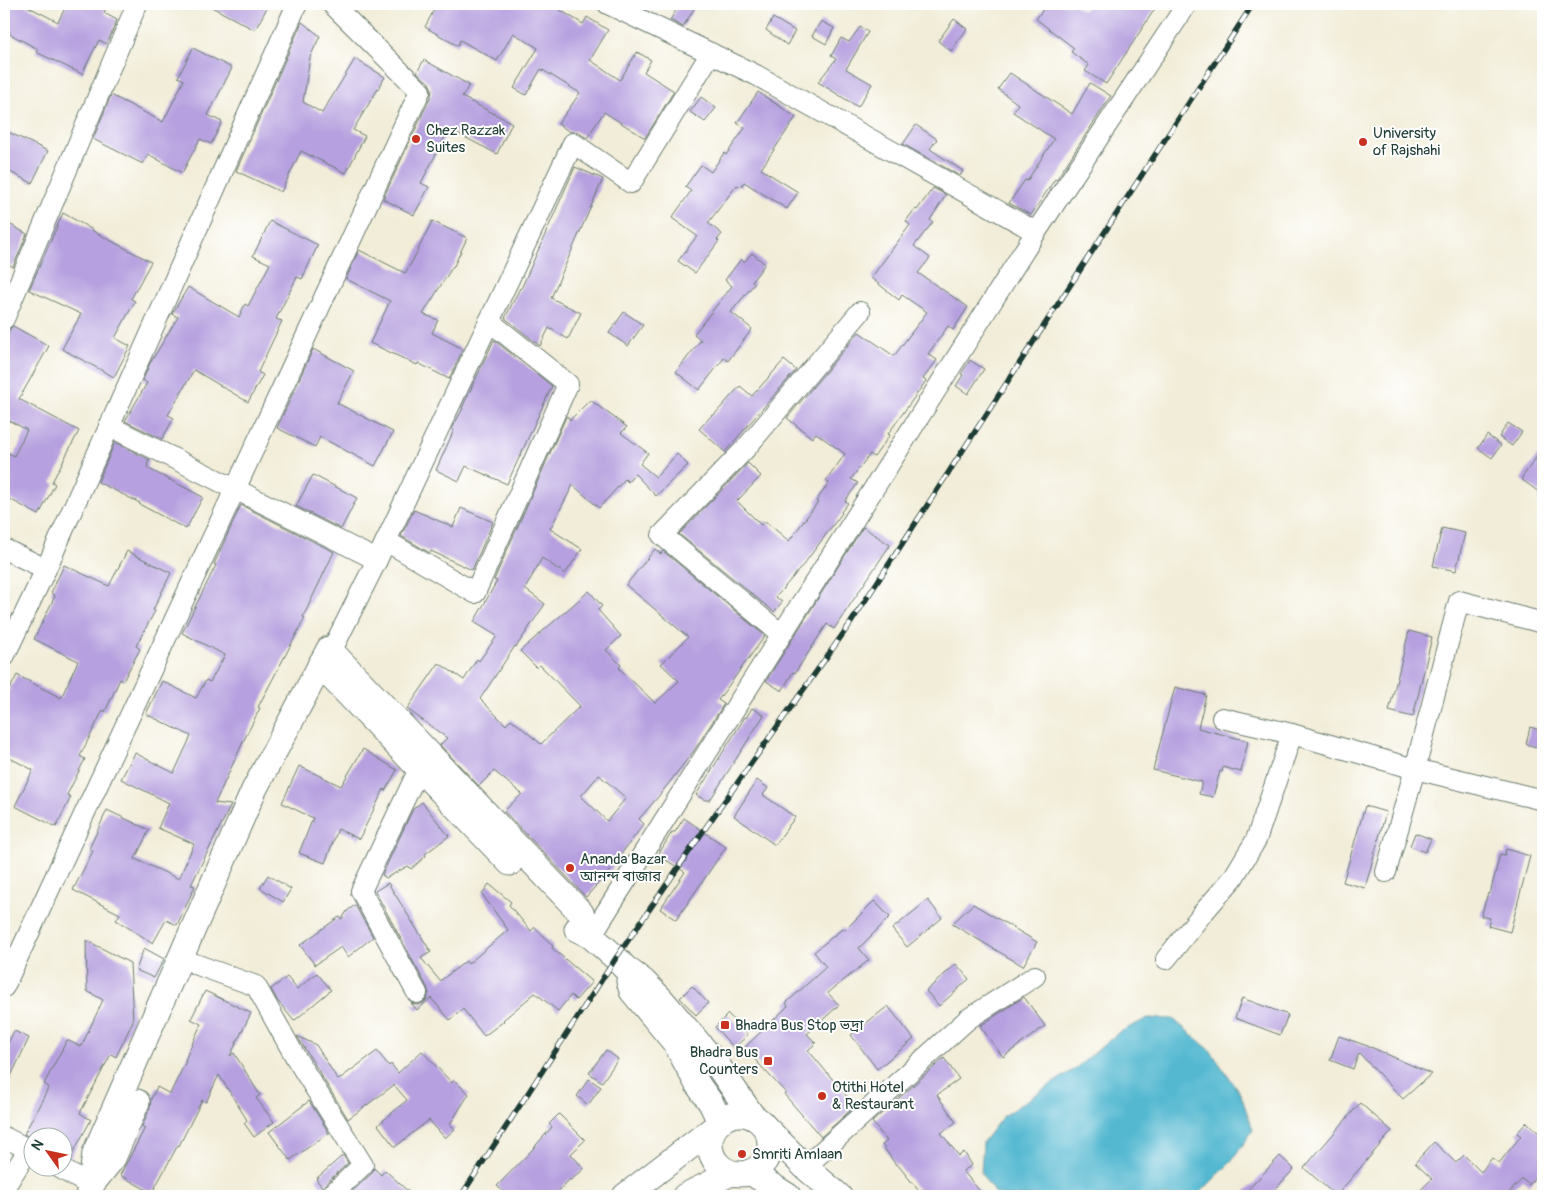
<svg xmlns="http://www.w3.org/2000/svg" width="1547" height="1200" font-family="Pangolin,'Noto Sans Bengali',sans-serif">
  <rect width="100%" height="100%" fill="#fff"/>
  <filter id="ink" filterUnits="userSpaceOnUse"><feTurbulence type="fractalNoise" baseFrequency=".02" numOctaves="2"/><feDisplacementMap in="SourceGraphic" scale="10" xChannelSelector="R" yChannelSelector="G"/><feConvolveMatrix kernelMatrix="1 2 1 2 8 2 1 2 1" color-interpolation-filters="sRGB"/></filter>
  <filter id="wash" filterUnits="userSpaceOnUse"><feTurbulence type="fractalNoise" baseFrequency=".0096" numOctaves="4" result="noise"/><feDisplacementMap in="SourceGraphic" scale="20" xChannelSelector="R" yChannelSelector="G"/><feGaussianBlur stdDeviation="1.12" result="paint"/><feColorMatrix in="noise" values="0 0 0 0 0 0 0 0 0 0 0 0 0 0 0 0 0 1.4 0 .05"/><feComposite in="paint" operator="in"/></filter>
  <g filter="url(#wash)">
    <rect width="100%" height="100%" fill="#f2edd8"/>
    <polygon fill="#52b8d0" stroke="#387a82" points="1148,1018 1173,1019 1210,1050 1241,1095 1253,1130 1232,1161 1197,1196 1003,1196 994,1192 981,1173 983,1142 1003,1116 1076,1068 1118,1033"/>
    <g id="blocks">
      <g fill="#b6a0df" fill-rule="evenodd">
        <polygon points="4,4 23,4 58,22 67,4 108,4 104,13 117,20 107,44 99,40 82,74 36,52 38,49 4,31"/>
        <polygon points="206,4 269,4 255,30"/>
        <polygon points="437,4 550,4 583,24 587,17 608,30 590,60 620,80 637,52 651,60 644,72 674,91 645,138 604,112 587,138 579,133 574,131 570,132 558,124 580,93 541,69 526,95 514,88 538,48 513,33 497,61 460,40 458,46 425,27"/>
        <polygon points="680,4 697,4 683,27 670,20"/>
        <polygon points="1047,4 1074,4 1083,11 1089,4 1158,4 1106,84 1085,71 1089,65 1071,52 1074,48 1036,19"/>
        <polygon points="773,18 795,31 787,45 766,30"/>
        <polygon points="954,19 967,29 951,51 938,41"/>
        <polygon points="821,21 834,28 826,44 812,36"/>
        <polygon points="302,22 320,36 310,57 303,102 322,113 355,59 385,77 353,130 365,136 346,173 301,151 281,192 236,171"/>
        <polygon points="860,27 868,32 846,69 872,84 858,107 818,82 836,59 831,56 841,38 849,42"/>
        <polygon points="193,48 232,68 208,115 222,122 211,144 200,139 182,173 148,154 143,164 93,139 111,95 163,122 184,80 178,77"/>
        <polygon points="424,60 469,85 462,97 512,123 497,154 449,129 421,183 429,187 414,215 383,199 431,96 432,89 429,83 417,72"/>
        <polygon points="1010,73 1072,114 1090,83 1111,96 1056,180 1055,179 1031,215 1009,203 1025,180 1027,181 1054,139 1013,112 1018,104 998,89"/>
        <polygon points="758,92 796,117 761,169 798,192 787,209 744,182 741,187 737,185 708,223 722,234 717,240 719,241 695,273 678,261 697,236 672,218 691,191 685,187 701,165 711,172 724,153 726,155 745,128 737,123"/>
        <polygon points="701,97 716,108 705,122 690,112"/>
        <polygon points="916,125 937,139 930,149 963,171 960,176 903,144"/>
        <polygon points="4,130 48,151 32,183 4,169"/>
        <polygon points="575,167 603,179 551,298 581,313 568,339 549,328 540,346 505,318 520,288 521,289"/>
        <polygon points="933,188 946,195 930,220 933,222 914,246 930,258 918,273 968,307 953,330 948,326 928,354 937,360 923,379 926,381 888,434 890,435 874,457 870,454 851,479 858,483 845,501 848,503 841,512 842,513 804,564 776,597 782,602 774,612 679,534 748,463 761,476 737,501 761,525 765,521 789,541 818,502 816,501 829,483 826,481 845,454 816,433 812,438 787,418 859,332 894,356 927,312 902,295 899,300 871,278 910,225 906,221 915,209 917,210"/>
        <polygon points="63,213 93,230 93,231 151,262 131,299 135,301 115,338 130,346 114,377 62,349 81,314 29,290"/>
        <polygon points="4,221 27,234 13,267 4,261"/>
        <polygon points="270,221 318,245 302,279 297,277 276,319 282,321 258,372 263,375 248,402 194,370 168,415 174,418 162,439 125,421 147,383 143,380 149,365 178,317 172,314 188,287 239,317 245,304 248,306 270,264 253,256"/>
        <polygon points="432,221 467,238 454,266 453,266 423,314 438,320 432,333 463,349 449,379 418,363 417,365 370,343 390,301 346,279 359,250 405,273 413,260"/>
        <polygon points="752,253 765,264 752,281 755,283 731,312 752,329 728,361 724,358 699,390 676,372 701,340 694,334 732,286 725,280 741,259 744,262"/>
        <polygon points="624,312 643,325 628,346 609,333"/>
        <polygon points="13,326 49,346 19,399 79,431 52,482 55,484 39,515 4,496 4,450 14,456 27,430 8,420 4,428 4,340 10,329"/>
        <polygon points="494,340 552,386 507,484 466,466 459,481 436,470 454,430 452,429 463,408 462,408"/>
        <polygon points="313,349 354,371 337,403 393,432 375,466 320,437 315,447 277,428"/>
        <polygon points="784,360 796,370 725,452 699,429 712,415 714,415 740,386 752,396"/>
        <polygon points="970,360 984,369 968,394 956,386 963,375 961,374"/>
        <path d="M 590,400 L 627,427 L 621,433 L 648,453 L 640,464 L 656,477 L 677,454 L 688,465 L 656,496 L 635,474 L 628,482 L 625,479 L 599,508 L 573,485 L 550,529 L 582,549 L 565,574 L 542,558 L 525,589 L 545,604 L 516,647 L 515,646 L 480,699 L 506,725 L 511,719 L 541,744 L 580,706 L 540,665 L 537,668 L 520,651 L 589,591 L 602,606 L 598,610 L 621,636 L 606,650 L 621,665 L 619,668 L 655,703 L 679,681 L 661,664 L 688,637 L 626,585 L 655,549 L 661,554 L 663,551 L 765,636 L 718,700 L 724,704 L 693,752 L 658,797 L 639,819 L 644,824 L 612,866 L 613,867 L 586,897 L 504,811 L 522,794 L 494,771 L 479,786 L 440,745 L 447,738 L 407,709 L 439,663 L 464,680 L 477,659 L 479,661 L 497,636 L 474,622 L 497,581 L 494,580 L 566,417 L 567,416 L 570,420 ZM 599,775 L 626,798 L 607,821 L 581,796 Z"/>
        <polygon points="1508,423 1522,432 1512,446 1499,437"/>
        <polygon points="1487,435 1501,445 1492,458 1478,448"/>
        <polygon points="115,442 150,460 147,464 148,465 147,468 203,497 186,529 139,504 140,503 98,482"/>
        <polygon points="1543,448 1543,495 1521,479"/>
        <polygon points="313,475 357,498 341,529 296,506"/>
        <polygon points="241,505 334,552 303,617 305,618 258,707 260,708 243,742 215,803 231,805 191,885 195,886 177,925 166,920 153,943 116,920 120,914 73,890 93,851 89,849 107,810 149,830 135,859 179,879 194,844 158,828 169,803 121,779 135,753 174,773 191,736 146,714 162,681 196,698 206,680 210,682 225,655 182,633 216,565 214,564"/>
        <polygon points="461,508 493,522 472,570 431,551 430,553 401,536 414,510 453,527"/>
        <polygon points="863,527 890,545 834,629 827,624 795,673 793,672 782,691 766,681"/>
        <polygon points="1442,528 1465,533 1456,571 1433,566"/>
        <polygon points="127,551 171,573 153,610 155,611 136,646 140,649 123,681 120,679 105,712 103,710 80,756 85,759 67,795 71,797 56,827 15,806 33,770 4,755 4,700 17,675 61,698 78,661 34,639 55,596 51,593 64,565 109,586"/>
        <polygon points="1409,631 1432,637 1413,717 1389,711"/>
        <polygon points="1175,687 1206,695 1198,728 1248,741 1241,772 1223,767 1222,772 1220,771 1213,797 1199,794 1202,782 1153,770"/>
        <polygon points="752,708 764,715 710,800 705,800 696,795 745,717 746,718"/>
        <polygon points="1530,727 1543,731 1543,749 1526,744"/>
        <polygon points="363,749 397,770 385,791 384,789 359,839 338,829 325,863 299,853 313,818 282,803 299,766 341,786"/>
        <polygon points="757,780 768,788 763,795 795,817 775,845 734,816"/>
        <polygon points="422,802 449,836 425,854 426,856 411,869 408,866 386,878 382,875 413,809"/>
        <polygon points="1365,806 1386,812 1365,888 1343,882"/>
        <polygon points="684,818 726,847 676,920 660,909 685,872 658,855 672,832 675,832"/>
        <polygon points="1415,833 1431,839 1425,852 1410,846"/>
        <polygon points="1506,849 1530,856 1510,932 1488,926 1490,918 1481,916 1488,893 1490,894 1500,854 1505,855"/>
        <polygon points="268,875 291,889 283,902 260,888"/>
        <polygon points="388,883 431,952 421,958 440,981 466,961 468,964 508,930 482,894 489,884 511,902 509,905 531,931 535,927 553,946 552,948 592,982 576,1000 571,995 558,1011 535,993 503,1020 504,1021 484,1036 463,1009 450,1020 431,998 417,1010 411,1003 417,1005 423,1003 427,999 429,993 427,987 375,891"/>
        <polygon points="928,900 942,918 907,947 892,929"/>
        <polygon points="874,901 890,917 859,948 869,960 828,993 839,1005 807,1034 816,1043 808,1050 855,1106 821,1137 784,1094 786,1093 744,1048 788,1006 786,1003 826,967 814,952 843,928 845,930"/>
        <polygon points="973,904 1037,942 1023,966 952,924"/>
        <polygon points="355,905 373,937 348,957 341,947 315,965 300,945 339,917 342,919 347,911"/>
        <polygon points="86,940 130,963 133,1021 116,1057 111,1054 80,1113 91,1120 69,1160 62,1157 62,1138 32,1138 24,1134 49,1087 44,1084 67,1040 81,1047 103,1000 87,991"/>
        <polygon points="144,948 164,959 154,978 136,970"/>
        <polygon points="956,964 969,979 939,1006 926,991"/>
        <polygon points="317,973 331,990 294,1021 277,1000 271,989 287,977 297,989"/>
        <polygon points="692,986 708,1003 696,1015 680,998"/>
        <polygon points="205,991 251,1013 230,1056 234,1053 260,1095 256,1098 274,1122 254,1137 244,1123 247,1120 219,1075 206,1102 202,1100 179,1146 178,1145 152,1193 120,1175 145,1128 142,1127 150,1108 151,1099 157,1087 170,1094 186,1061 185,1060 201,1024 191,1019"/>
        <polygon points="1024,997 1045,1026 1003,1057 980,1026"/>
        <polygon points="1242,998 1288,1015 1280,1035 1235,1018"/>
        <polygon points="888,1006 914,1039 877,1069 851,1035"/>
        <polygon points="728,1014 748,1035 734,1048 715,1027"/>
        <polygon points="14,1031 29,1038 4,1091 4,1051"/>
        <polygon points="297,1036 316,1045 338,1080 377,1051 389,1066 391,1064 398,1073 422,1051 452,1083 454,1080 469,1094 450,1124 455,1129 445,1138 429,1120 395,1147 378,1125 407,1100 394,1085 348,1119"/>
        <polygon points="1339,1036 1373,1048 1431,1074 1403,1099 1359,1053 1353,1069 1330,1060"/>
        <polygon points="606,1050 618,1059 602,1082 589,1073"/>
        <polygon points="944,1058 959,1079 937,1095 956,1122 941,1133 959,1156 964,1152 972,1165 963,1171 984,1196 923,1196 897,1164 896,1165 882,1145 887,1141 872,1122"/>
        <polygon points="589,1079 601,1087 588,1105 577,1096"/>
        <polygon points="309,1101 329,1133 290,1160 269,1132"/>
        <polygon points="1360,1103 1392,1131 1336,1196 1304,1168"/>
        <polygon points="559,1114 585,1140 571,1154 584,1169 571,1180 570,1179 554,1196 508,1196 497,1186 536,1146 536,1145 552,1127 549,1124"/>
        <polygon points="1527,1122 1543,1137 1543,1167 1529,1185 1522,1179 1506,1196 1414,1196 1432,1179 1415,1163 1434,1142 1456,1163 1464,1155 1481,1172 1492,1158 1499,1163 1521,1136 1517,1133"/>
        <polygon points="343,1155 348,1163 322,1187 316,1179"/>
        <polygon points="1280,1156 1294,1169 1269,1196 1242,1196"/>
        <polygon points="374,1168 381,1175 385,1170 413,1196 347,1196 371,1174"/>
      </g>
    </g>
  </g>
  <g filter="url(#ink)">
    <use href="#blocks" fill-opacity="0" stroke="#697b6d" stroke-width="1"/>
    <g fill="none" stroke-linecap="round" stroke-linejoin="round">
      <defs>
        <g id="minor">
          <polyline points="608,4 756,75 1036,232"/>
          <polyline points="4,319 137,4"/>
          <polyline points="109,426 377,560 336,642 329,649"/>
          <polyline points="386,541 475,593 568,384 489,321"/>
          <polyline points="4,549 46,569"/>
          <polyline points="377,560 573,143 631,183 711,53"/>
          <polyline points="781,634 662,535 746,448 860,312"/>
          <polyline points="4,657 46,569 297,4"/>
          <polyline points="1222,718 1292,734"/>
          <polyline points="1386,872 1415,769 1459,601 1543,623"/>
          <polyline points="591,936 1036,232 1187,4"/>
          <polyline points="1166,959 1202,914 1233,878 1256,840 1292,734 1415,769 1543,800"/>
          <polyline points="195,964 256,986 296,1058 363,1165 330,1196"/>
          <polyline points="4,987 420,91 332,4"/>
          <polyline points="417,993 361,891 419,769"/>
          <polyline points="4,1137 32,1151"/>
          <polyline points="805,1167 968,1019 1035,976"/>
          <polyline points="60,1168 91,1186"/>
          <polyline points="4,1188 29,1149"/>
        </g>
        <g id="major">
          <polyline points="320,665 510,863"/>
          <polyline points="577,929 591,936 616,958 624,967 643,981 661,999 718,1066 753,1117"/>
          <polyline points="629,981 632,991 676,1044 698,1085 711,1103 720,1122"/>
          <circle cx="740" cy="1144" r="30"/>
          <polyline points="762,1124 805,1167 839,1196"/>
          <polyline points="750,1172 788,1196"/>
          <polyline points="92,1184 113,1158 137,1102"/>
          <polyline points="88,1196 91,1186 95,1153 254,790 329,649 581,913 591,936"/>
          <polyline points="625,1196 714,1128"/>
          <polyline points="685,1196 731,1173"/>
        </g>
      </defs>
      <use href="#minor" stroke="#697b6d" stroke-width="22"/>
      <use href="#major" stroke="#697b6d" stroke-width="27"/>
      <use href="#minor" stroke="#fff" stroke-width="20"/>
      <use href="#major" stroke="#fff" stroke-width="25"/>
      <defs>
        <polyline id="rail" points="461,1196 616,958 704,830 850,624 1253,4"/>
      </defs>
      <use href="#rail" stroke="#1f3d34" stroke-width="5.5"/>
      <use href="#rail" stroke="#fff" stroke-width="4" stroke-dasharray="11" stroke-linecap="butt"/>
    </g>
  </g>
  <g fill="#c8321e" stroke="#fff" stroke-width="2">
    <circle cx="416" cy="139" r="5"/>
    <circle cx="1363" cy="142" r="5"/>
    <circle cx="570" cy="868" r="5"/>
    <rect x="720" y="1020" width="10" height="10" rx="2.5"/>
    <rect x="763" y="1056" width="10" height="10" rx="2.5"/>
    <circle cx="822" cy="1096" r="5"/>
    <circle cx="742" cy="1154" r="5"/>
  </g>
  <g text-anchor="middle" stroke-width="4" stroke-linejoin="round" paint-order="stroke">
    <g font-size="15" fill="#1f3d34" stroke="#fff" text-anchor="start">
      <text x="426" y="135">Chez Razzak<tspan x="426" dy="17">Suites</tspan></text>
      <text x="1373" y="138">University<tspan x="1373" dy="17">of Rajshahi</tspan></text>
      <text x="580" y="864">Ananda Bazar<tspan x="580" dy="17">আনন্দ বাজার</tspan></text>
      <text x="735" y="1030">Bhadra Bus Stop ভদ্রা</text>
      <text x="758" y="1057" text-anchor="end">Bhadra Bus<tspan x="758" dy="17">Counters</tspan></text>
      <text x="832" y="1092">Otithi Hotel<tspan x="832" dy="17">&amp; Restaurant</tspan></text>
      <text x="752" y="1159">Smriti Amlaan</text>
    </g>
  </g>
  <rect width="1547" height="1200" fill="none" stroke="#fff" stroke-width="20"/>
  <g transform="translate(48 1152) rotate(303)"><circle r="24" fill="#ffffff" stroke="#a5b1ae"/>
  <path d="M0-4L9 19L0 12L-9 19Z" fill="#c8321e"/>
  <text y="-8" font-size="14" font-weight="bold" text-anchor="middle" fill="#1f3d34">N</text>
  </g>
</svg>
